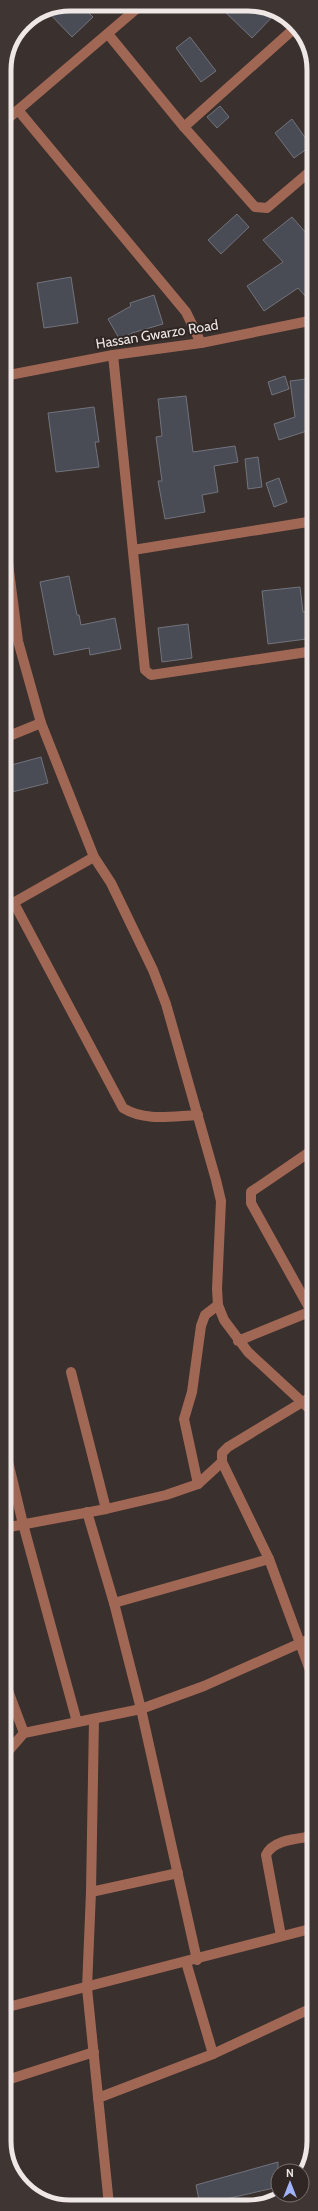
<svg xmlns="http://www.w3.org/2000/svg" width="318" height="2211" font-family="Cabin,sans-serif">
  <rect width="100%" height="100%" fill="#3a302d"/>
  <g fill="#494c55" stroke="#71737d">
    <polygon points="70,4 80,4 93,17 72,37 49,13"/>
    <polygon points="219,6 265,6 276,13 252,38"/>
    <polygon points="190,37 216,71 201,82 176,48"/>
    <polygon points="220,106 229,117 217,128 207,117"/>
    <polygon points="292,119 311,146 294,158 275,133"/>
    <polygon points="237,214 249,227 221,254 208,240"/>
    <polygon points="292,217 314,242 314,246 307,251 314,258 314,306 298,288 264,311 247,286 283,262 263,240"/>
    <polygon points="71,277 78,323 44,328 37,283"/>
    <polygon points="154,295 163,324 132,333 120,340 108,319 131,306 130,303"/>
    <polygon points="285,376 289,389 272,395 268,382"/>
    <polygon points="306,379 308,395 305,396 310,430 279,440 274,424 295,417 290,381"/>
    <polygon points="186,396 193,452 235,446 238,462 214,466 218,492 202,495 205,512 165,519 158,481 162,481 156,437 162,436 158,399"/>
    <polygon points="94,407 99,442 95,442 99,467 56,472 48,413"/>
    <polygon points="258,457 262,487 248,489 245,459"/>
    <polygon points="279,478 287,502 274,507 266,483"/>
    <polygon points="69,576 77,615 79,615 81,625 115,618 121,649 90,655 89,648 54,655 40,582"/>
    <polygon points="300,587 303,612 314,610 314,638 268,644 262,591"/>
    <polygon points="188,624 192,658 162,662 158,628"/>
    <polygon points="41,757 48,783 4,794 4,767"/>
    <polygon points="278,2162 278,2187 200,2205 196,2185"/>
  </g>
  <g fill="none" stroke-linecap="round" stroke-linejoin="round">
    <g stroke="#a16755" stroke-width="10">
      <polyline points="108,34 184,127 255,207 267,208 314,168"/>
      <polyline points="18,110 186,312 201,343"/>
      <polyline points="4,122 141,5"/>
      <polyline points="184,127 297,26"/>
      <polyline points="113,355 145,670 151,675 314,651"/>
      <polyline points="4,376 113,355 201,343 314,320"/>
      <polyline points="4,532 18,641 41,723 94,857 111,883 153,970 166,1004 216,1180 221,1201 217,1289 218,1305 224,1320 248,1352 314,1413"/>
      <polyline points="133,550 314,521"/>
      <polyline points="4,738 41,723"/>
      <path d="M 14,903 L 123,1108 C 146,1122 172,1116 198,1115"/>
      <polyline points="4,908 94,857"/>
      <polyline points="311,1311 251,1203 251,1192 314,1149"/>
      <polyline points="238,1341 314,1310"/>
      <polyline points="71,1372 106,1509"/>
      <polyline points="4,1445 23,1524 77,1722"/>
      <polyline points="222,1462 269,1559 314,1681"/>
      <polyline points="198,1484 184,1419 192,1392 201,1326 205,1315 218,1305"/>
      <polyline points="87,1512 114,1603 141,1709 197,1960"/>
      <polyline points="4,1528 106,1509 166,1495 198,1484 222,1462 222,1453 228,1447 314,1395"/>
      <polyline points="114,1603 269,1559"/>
      <polyline points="4,1680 24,1733"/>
      <polyline points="94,1719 91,1892 87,1988 109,2205"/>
      <polyline points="4,1756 24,1733 141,1709 204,1686 314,1637"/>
      <polyline points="91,1892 178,1873"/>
      <path d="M 281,1936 L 266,1855 C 273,1839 299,1839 314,1836"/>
      <polyline points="186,1962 213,2054"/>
      <polyline points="4,2008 314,1928"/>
      <polyline points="4,2081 94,2052"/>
      <polyline points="98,2098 213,2054 314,2007"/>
    </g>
  </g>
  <g text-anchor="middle" stroke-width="4" stroke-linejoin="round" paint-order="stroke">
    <g font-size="14" fill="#eee7e5" stroke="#302623">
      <text transform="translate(157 334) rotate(-9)" y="5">Hassan Gwarzo Road</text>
    </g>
  </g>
  <path d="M0 0H318V2211H0ZM70 11H248A59 59 0 0 1 307 70V2141A59 59 0 0 1 248 2200H70A59 59 0 0 1 11 2141V70A59 59 0 0 1 70 11Z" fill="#3f3533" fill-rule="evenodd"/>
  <path fill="none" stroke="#eee7e5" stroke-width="5" d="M70 11H248A59 59 0 0 1 307 70V2141A59 59 0 0 1 248 2200H70A59 59 0 0 1 11 2141V70A59 59 0 0 1 70 11Z"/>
  <g transform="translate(290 2183)"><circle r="19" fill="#302623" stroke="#7c7371"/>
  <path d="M0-3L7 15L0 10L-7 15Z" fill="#a3b2fd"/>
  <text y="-6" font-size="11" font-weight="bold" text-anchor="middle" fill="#eee7e5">N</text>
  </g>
</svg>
